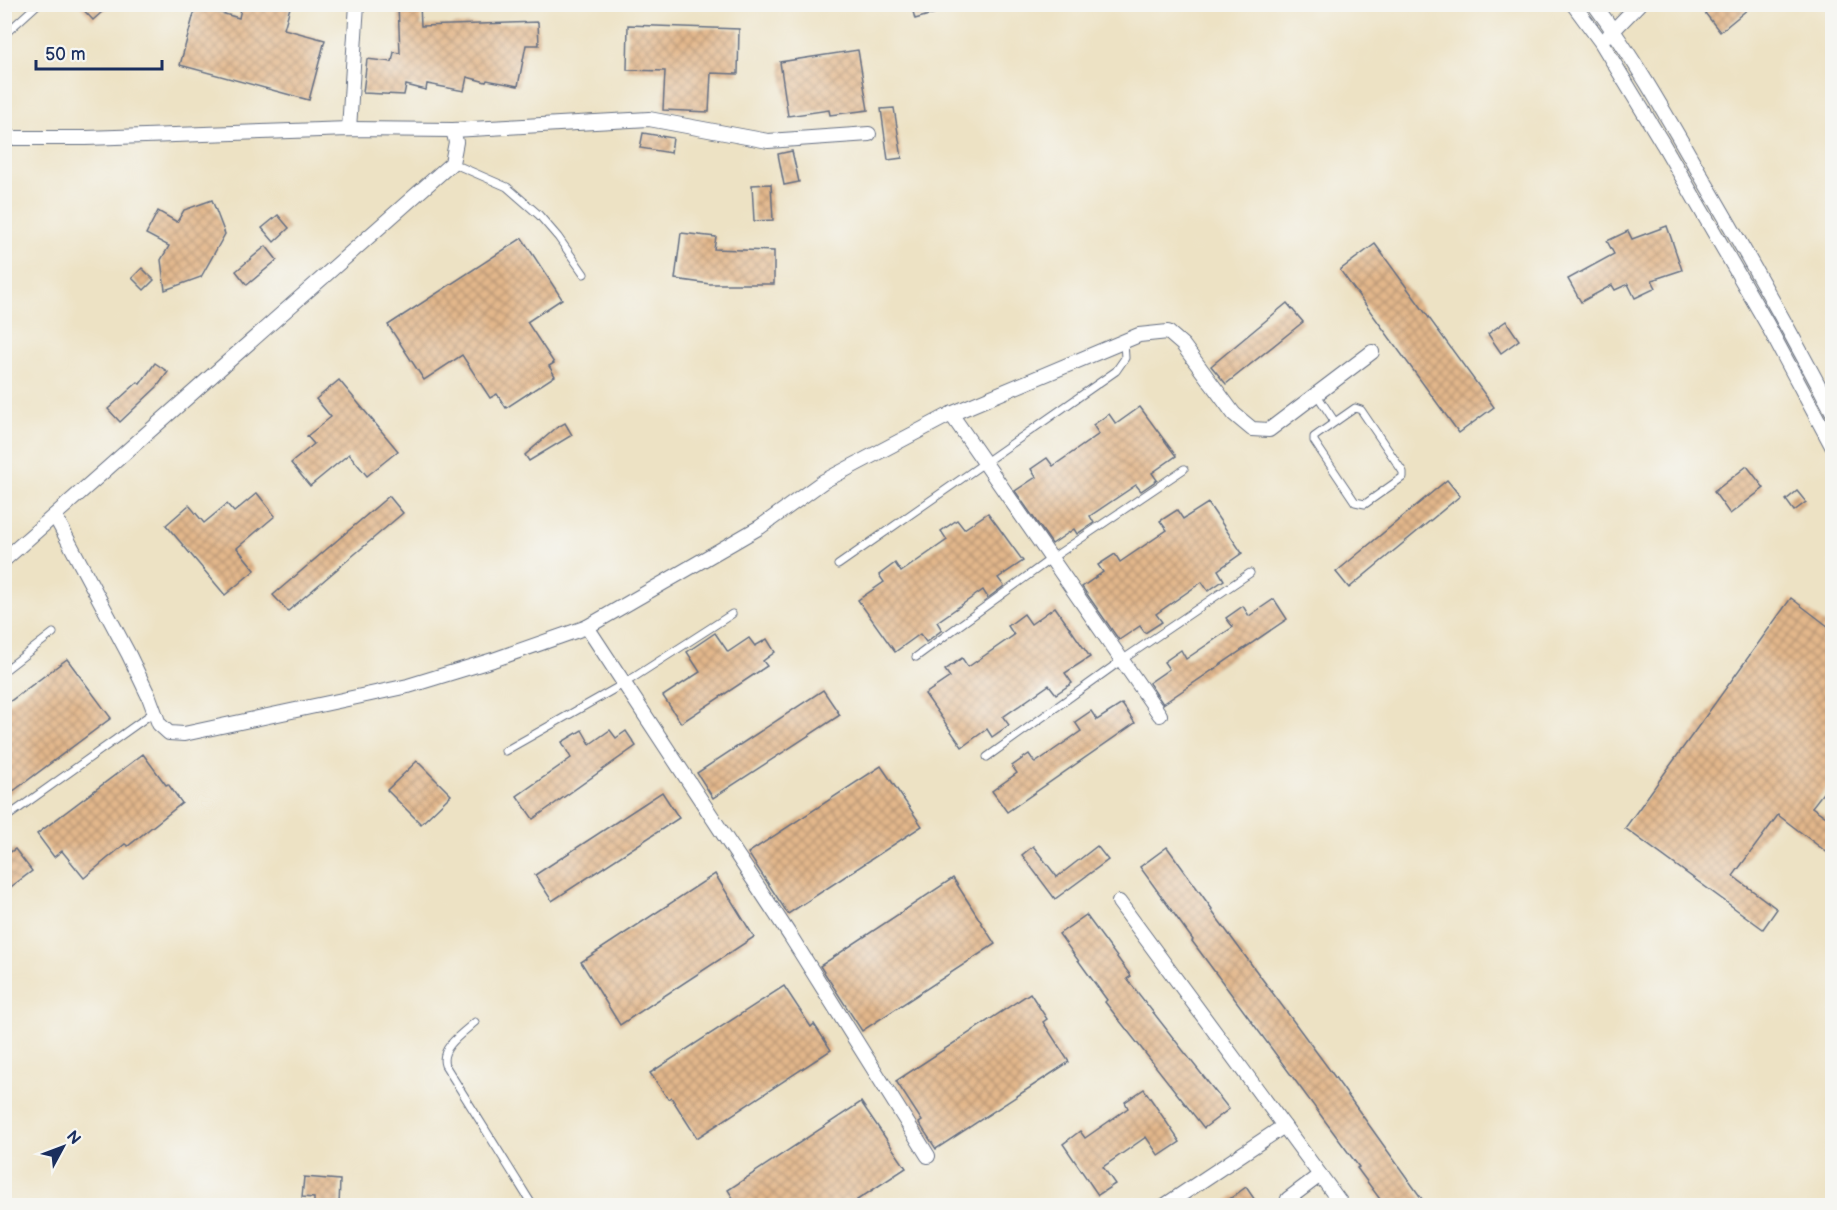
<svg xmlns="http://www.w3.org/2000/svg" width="1837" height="1210" font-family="'Balsamiq Sans',sans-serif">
  <defs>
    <pattern id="building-cross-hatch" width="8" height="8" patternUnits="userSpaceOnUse" patternTransform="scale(1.5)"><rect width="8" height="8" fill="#e3b78b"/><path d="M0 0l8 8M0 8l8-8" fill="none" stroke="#b79575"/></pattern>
  </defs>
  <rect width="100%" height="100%" fill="#f6f6f2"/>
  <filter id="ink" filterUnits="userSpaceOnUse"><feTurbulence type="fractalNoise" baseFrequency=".0167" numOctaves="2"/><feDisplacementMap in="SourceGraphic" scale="12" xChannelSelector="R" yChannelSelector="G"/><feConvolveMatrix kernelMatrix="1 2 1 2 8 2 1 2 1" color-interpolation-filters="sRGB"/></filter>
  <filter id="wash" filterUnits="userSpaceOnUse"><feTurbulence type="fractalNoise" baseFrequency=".008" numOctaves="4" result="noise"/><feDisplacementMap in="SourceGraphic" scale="24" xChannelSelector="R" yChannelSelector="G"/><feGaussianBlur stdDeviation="1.35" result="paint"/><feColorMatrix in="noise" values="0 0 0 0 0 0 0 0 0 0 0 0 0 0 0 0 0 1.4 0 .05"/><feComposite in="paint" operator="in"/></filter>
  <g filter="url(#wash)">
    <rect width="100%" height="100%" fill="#ede2c4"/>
    <g id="blocks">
      <g fill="url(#building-cross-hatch)">
        <polygon points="78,4 111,4 93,20"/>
        <polygon points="242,4 291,4 284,29 325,40 309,100 180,65 196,6 239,18"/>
        <polygon points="398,4 420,4 421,26 538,22 539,45 526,45 518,86 487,80 486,82 467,77 464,91 427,84 426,90 406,85 404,95 363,93 367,59 392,62 394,52 400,53"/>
        <polygon points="911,4 952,4 953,8 915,19"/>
        <polygon points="1698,4 1754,4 1720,32"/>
        <polygon points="628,25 739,29 738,74 711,73 709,112 663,110 665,71 627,70"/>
        <polygon points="858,50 868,110 830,115 829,110 788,116 780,62"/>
        <polygon points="894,108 902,158 888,160 881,109"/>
        <polygon points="643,133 673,138 671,153 640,148"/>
        <polygon points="792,151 799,182 784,185 778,154"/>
        <polygon points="771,184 773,220 754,221 752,185"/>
        <polygon points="212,200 225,234 201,277 165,290 161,260 169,246 146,234 158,211 177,222 184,210"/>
        <polygon points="278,215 289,228 274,242 262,228"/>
        <polygon points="1667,226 1682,270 1652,280 1656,288 1635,298 1628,284 1615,290 1612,285 1581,302 1568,279 1614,254 1607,241 1628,231 1632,239"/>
        <polygon points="681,233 716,237 714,249 774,251 774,284 710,284 675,279"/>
        <polygon points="522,238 562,299 527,322 554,363 549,366 555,376 506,408 497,394 490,398 462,355 424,380 388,325"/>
        <polygon points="1375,244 1494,407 1459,433 1340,270"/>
        <polygon points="266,246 277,260 247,285 236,271"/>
        <polygon points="142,268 154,280 144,290 132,278"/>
        <polygon points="1287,303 1303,322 1226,384 1211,366"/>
        <polygon points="1506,321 1519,340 1501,353 1488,334"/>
        <polygon points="155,363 168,372 157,387 120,422 108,409 138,382 140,384"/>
        <polygon points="339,380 398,451 367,476 349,454 310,486 291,463 314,444 307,436 331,417 316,399"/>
        <polygon points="1140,407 1176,456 1152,473 1157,480 1141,491 1136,485 1090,516 1094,523 1077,534 1074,529 1052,544 1015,491 1036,477 1031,469 1047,458 1053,466 1099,434 1093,425 1109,414 1116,424"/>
        <polygon points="565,423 572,435 529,461 525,455 556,428"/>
        <polygon points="1747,466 1764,488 1730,514 1714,492"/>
        <polygon points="1447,480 1460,496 1349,588 1336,572"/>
        <polygon points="1797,491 1806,502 1794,511 1786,500"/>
        <polygon points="257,493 275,516 237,548 255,570 225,595 166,525 189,505 204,523 227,504 234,512"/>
        <polygon points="389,496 403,513 288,611 273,595"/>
        <polygon points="1208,503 1242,553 1218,570 1224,580 1208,591 1202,582 1156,614 1162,622 1145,633 1140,626 1119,640 1082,587 1103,572 1098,565 1115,554 1120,562 1167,530 1160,521 1177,510 1183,519"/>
        <polygon points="988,513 1023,561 998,578 1004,586 988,598 983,590 937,622 942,630 926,642 920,634 895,652 858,600 884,582 879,575 895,563 901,572 947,540 941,531 957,520 964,529"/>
        <polygon points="1791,598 1833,630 1833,780 1812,807 1833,822 1833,857 1778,815 1733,876 1777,909 1763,929 1625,828"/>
        <polygon points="1274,599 1287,619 1163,704 1149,683 1169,669 1164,662 1181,650 1186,659 1233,627 1226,618 1243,606 1249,616"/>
        <polygon points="1055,607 1090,657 1065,673 1072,683 1056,694 1049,685 1003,717 1009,725 992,737 987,729 962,747 925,694 950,677 945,670 962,658 968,667 1014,635 1008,626 1024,614 1031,624"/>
        <polygon points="715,633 728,652 749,638 755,646 767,639 775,652 763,661 767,666 681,723 663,696 700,672 687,652"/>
        <polygon points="67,659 111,718 4,798 4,706"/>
        <polygon points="823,690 840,715 713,798 697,773"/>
        <polygon points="1122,704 1135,723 1007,812 992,791 1017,773 1012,766 1029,754 1035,763 1081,731 1075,722 1091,711 1097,720"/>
        <polygon points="582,730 590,744 610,730 616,738 626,731 636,746 533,819 517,796 571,758 562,742"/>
        <polygon points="143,754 166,785 168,784 182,803 128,846 125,844 84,878 62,851 54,857 37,834"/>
        <polygon points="417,761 451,795 421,824 387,790"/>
        <polygon points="881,766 922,826 788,914 748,853"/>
        <polygon points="662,792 679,818 552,901 535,875"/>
        <polygon points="1033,846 1057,877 1097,846 1108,860 1055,899 1022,855"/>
        <polygon points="1167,847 1212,909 1211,910 1329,1069 1427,1206 1385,1206 1357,1168 1359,1167 1192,941 1193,940 1140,867"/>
        <polygon points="15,849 32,871 4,892 4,856"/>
        <polygon points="715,874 754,937 620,1025 581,962"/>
        <polygon points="953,878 995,944 862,1031 820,966"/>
        <polygon points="1086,915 1131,976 1127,979 1229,1109 1204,1128 1105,1002 1107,1000 1059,934"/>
        <polygon points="784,986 811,1027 814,1024 831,1050 697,1138 671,1097 668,1099 650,1073"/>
        <polygon points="1030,993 1047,1019 1043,1022 1069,1062 936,1149 919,1123 922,1121 896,1081"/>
        <polygon points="1144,1089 1180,1142 1159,1156 1146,1137 1103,1167 1115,1184 1098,1195 1063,1144 1080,1131 1085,1138 1128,1108 1125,1102"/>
        <polygon points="861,1102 906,1168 857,1200 861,1206 738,1206 728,1190"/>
        <polygon points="304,1177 340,1180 339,1206 314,1206 314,1198 302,1197"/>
        <polygon points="1246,1187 1259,1206 1220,1206"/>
      </g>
    </g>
  </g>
  <g filter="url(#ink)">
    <use href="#blocks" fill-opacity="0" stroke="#646e82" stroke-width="1.5"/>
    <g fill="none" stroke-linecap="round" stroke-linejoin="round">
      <defs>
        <g id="service">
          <polyline points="4,35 38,4"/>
          <polyline points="452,163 507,187 539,215 558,237 584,274"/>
          <polyline points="1317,395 1335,422 1314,437 1314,441 1355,502 1365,504 1403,477 1403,472 1361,410 1355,408 1335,422"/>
          <polyline points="838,565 1116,371 1125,358 1124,342"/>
          <polyline points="916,657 1052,558 1184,469"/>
          <polyline points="4,671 53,633"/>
          <polyline points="505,751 625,683 732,614"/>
          <polyline points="987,757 1122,660 1250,573"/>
          <polyline points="4,819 154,712"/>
          <path d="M 475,1022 C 464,1032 439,1048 445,1065 L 533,1206"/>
        </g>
        <g id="minor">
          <polyline points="1573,4 1601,42 1663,144 1767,324 1832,446"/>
          <path d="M 1594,4 C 1635,59 1669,120 1703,179 C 1748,256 1791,332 1832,411"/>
          <polyline points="1609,35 1639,4"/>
          <polyline points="349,129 357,4"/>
          <polyline points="4,138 86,138 349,129 453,130 649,119 768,141 869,134"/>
          <polyline points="951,414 1160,715"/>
          <polyline points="55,516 129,655 149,697 159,724 169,733 184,734 408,686 493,660 587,627 760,527 824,481 951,414 1139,335 1168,332 1183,345 1234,414 1252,429 1269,430 1372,352"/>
          <polyline points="4,560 452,163 456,142 453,130"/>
          <polyline points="587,627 791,937 928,1156"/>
          <polyline points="1119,902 1343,1206"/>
          <polyline points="1164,1206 1284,1126"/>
          <polyline points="1286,1206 1288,1199 1320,1175"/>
        </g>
      </defs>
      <use href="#service" stroke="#646e82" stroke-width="9"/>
      <use href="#minor" stroke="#646e82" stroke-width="16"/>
      <use href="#service" stroke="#fff" stroke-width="7"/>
      <use href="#minor" stroke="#fff" stroke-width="14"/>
    </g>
  </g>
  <rect width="1837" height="1210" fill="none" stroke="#f6f6f2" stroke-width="24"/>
  <g transform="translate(63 1147) rotate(49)" stroke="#f6f6f2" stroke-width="4.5" paint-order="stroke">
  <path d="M0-4.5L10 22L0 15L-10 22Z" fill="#1b2f5e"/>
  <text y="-9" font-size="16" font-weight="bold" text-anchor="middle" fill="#1b2f5e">N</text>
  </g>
  <path d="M36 60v9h126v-9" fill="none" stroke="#1b2f5e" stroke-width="3"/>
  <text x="45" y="60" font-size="18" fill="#1b2f5e" stroke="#f6f6f2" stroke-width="4.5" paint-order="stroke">50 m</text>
</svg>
